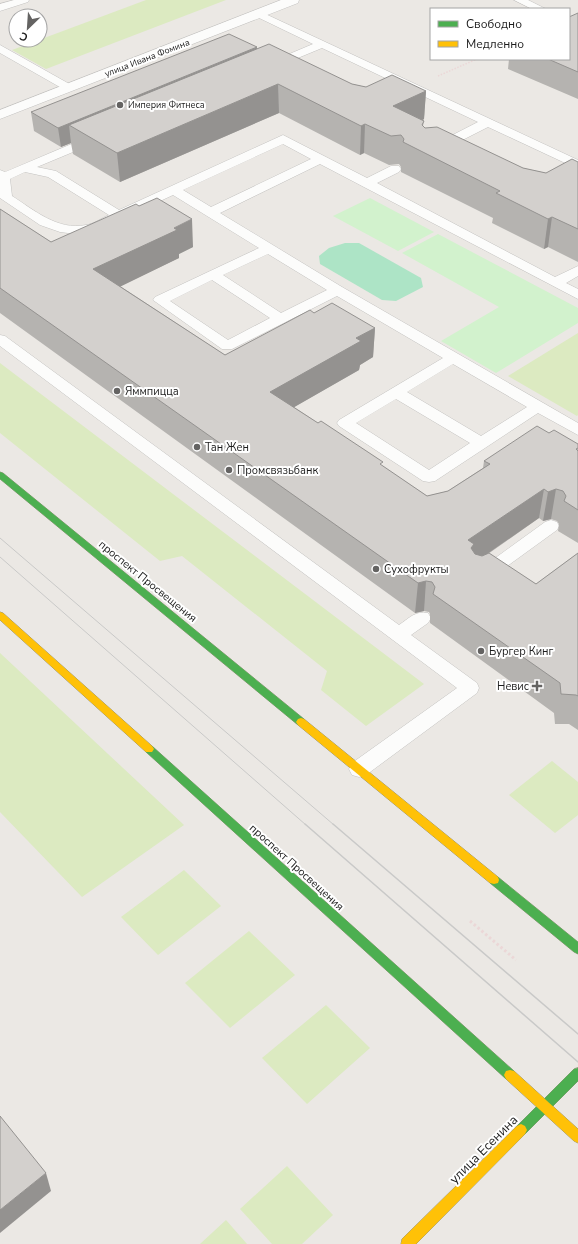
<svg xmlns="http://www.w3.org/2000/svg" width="578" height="1244" font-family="'Nunito Sans',sans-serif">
  <rect width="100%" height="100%" fill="#ebe8e4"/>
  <g fill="#dceac1">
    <polygon points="146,0 226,0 46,69 12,50"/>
    <polygon points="578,333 578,415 577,416 508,376"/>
    <polygon points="0,363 424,684 366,726 321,690 327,671 182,556 160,561 0,433"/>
    <polygon points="0,653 184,825 82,897 0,812"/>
    <polygon points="552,761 578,782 578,815 555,833 509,795"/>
    <polygon points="184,870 221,906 158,955 121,917"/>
    <polygon points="249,931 295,975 230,1028 185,983"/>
    <polygon points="326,1005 370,1048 307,1104 262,1058"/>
    <polygon points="287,1166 333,1215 302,1244 272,1244 240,1209"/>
    <polygon points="226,1220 247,1244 200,1244"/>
  </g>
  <g fill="#d2f2cd">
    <polygon points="370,198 434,232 398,251 333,216"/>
    <polygon points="438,234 578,308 578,323 496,373 441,341 499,307 402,253"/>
  </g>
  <polygon fill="#ade4c6" points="345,243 359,243 421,278 423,287 396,301 382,300 320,264 319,256 329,248"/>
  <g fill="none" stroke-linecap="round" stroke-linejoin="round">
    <defs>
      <g id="lane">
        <polygon points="14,0 29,0 28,2 0,11 0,4"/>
        <polygon points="514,0 528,0 546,9 532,9"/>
        <polygon points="259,11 578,160 578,169 488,127 441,151 433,151 431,148 433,145 478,122 322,48 276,67 268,67 266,65 268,63 313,44 255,16 254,14"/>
        <polygon points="0,45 73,86 75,88 69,91 65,90 0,53"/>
        <path d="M 93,135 L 97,136 L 99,139 L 97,142 L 37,167 L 56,171 L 119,210 L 283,135 L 367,178 L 391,166 L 399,166 L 401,169 L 399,172 L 377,183 L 555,277 L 578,266 L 578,276 L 566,283 L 578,289 L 578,299 L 320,164 L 220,213 L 342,287 L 578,423 L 578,435 L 538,413 L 435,481 L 429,482 L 423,481 L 339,426 L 337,423 L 339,420 L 443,358 L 337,296 L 232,349 L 222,349 L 153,300 L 155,297 L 259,248 L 173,195 L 94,232 L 76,234 L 60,232 L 40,225 L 0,198 L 0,170 L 5,172 ZM 283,144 L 311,159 L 211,207 L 183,190 ZM 25,172 L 48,177 L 109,215 C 102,218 94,224 86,225 C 58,231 34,210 12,196 L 10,179 ZM 268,254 L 327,290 L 281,313 L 223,275 ZM 212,280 L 270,318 L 228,340 L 170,301 ZM 453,364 L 527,407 L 481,436 L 407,392 ZM 396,399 L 470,443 L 429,470 L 356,423 Z"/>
        <path d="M 0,335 L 5,336 L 399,625 C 408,619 416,610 428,613 L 431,618 L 428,623 L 411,635 L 477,683 L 479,688 L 477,693 L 366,775 L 359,777 L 352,775 L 349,769 L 352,763 L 457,688 L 0,346 Z"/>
        <polygon points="551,520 557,522 559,526 557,530 488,580 482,582 476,580 473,576 476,572 545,522"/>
      </g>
      <polygon id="street" points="281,0 299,0 298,3 0,119 0,110"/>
      <g id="fast">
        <polygon points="0,472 3,473 304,719 306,722 304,725 298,725 0,479"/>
        <polygon points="149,745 152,746 514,1071 516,1075 514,1079 510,1080 506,1079 146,752 144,749 146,746"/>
        <polygon points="494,876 498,877 578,942 578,954 574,952 490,883 489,880 490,877"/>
        <polygon points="578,1068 578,1081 525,1134 521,1136 517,1134 515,1130 517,1126 574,1069"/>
      </g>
      <g id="slow">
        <polygon points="0,612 3,613 152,746 154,749 152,752 146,752 0,620"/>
        <polygon points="301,718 304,719 498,877 499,880 498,883 494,884 490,883 298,725 296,722 298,719"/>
        <polygon points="510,1070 514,1071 578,1129 578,1143 574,1141 506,1079 504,1075 506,1071"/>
        <polygon points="521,1124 525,1126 527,1130 525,1134 416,1244 401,1244 402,1239 517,1126"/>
      </g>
    </defs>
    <use href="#lane" stroke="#c3c2c0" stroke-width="1"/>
    <use href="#street" stroke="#c3c2c0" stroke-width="1"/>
    <use href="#fast" stroke="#95947c" stroke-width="1"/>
    <use href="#slow" stroke="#95947c" stroke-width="1"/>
    <polyline stroke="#ebd7d7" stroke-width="1.5" stroke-dasharray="1.5 1.5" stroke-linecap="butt" points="438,76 477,59"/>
    <polyline stroke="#ebd7d7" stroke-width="3" stroke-dasharray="2.5 2.5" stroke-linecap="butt" points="470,921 516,960"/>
    <use href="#lane" fill="#fcfcfb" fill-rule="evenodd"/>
    <use href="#street" fill="#fcfcfb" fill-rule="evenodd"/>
    <use href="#fast" fill="#4caf50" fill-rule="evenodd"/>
    <use href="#slow" fill="#ffc107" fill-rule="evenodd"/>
    <g stroke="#c9c9c8" stroke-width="1">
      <polyline points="0,538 334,825"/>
      <polyline points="0,557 306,825"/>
    </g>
    <g stroke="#c9c9c8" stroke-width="1.5">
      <polyline points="305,824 578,1062"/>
      <polyline points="333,824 578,1034"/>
    </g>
  </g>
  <g fill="#b5b3b0">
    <polygon points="578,13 578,99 508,69 509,59 569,59"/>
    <polygon points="257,47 257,49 352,84 366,87 426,91 424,119 423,120 424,121 423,126 425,128 523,168 546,173 578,162 578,262 548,247 544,249 492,223 493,218 401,172 401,167 399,164 389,165 364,153 360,155 279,113 120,182 73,154 71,143 61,147 34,131 31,112"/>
    <polygon points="0,209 51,242 193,247 179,254 179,258 120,286 225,355 314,313 375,328 373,357 360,365 359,370 294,407 427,496 448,491 483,468 484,461 549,433 578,444 578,543 558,531 559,524 557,521 551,519 543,521 539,518 488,554 536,584 578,553 578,730 569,724 555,724 554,713 430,623 430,614 429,612 424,611 415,613 0,313"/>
  </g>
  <g fill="#949290">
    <polygon points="257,47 257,66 69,125 71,143 61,147 58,128"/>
    <polygon points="278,84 279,113 120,182 117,153"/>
    <polygon points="426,91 424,119 392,135 393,106"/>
    <polygon points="365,124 364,153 360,155 361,126"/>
    <polygon points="552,217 548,247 544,249 548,219"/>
    <polygon points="192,219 193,247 179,254 179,258 97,298 93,269 174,228"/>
    <polygon points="375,328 373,357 360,365 359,370 270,421 270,392 356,338"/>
    <polygon points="544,489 539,518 471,565 468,540"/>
    <polygon points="556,489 551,519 543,521 548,492"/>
    <polygon points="426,581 424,611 415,613 418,583"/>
    <polygon points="46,1173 51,1191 0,1233 0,1210"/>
  </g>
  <g fill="#d3d0cd" stroke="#949290">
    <polygon points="578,13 578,72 548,59 569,59 569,17"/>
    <polygon points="229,34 257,47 58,128 31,112"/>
    <polygon points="269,44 352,84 366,87 392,75 426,91 393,106 424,121 422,125 425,128 437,127 523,168 546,173 572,159 578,162 578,229 552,217 548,219 496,193 500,191 403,142 404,139 401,135 391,136 365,124 361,126 278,84 117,153 69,125"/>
    <polygon points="157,198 192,219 174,228 177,230 93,269 225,355 310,310 314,313 332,303 375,328 356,338 361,341 270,392 318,423 321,421 383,462 380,464 427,496 448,491 490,464 484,461 537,426 549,433 554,430 578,444 578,448 576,449 578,451 578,510 564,501 566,496 563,491 556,489 548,492 544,489 468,540 474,544 471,548 475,554 482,556 489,553 536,584 578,553 578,696 576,695 561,694 560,683 433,594 435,587 432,582 426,581 418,583 0,288 0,209 51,242 136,204 139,206"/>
    <polygon points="0,1116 46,1173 0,1210"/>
  </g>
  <g fill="#646362" stroke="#fff" stroke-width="1.5">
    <circle cx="120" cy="105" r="4"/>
    <circle cx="117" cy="391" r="4"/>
    <circle cx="197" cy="447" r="4"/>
    <circle cx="229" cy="470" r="4"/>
    <circle cx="376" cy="569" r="4"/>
    <circle cx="481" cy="651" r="4"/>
    <path d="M535 680h4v4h4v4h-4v4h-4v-4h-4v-4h4z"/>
  </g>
  <g text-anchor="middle" stroke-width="4" stroke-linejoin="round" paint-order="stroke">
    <g font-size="9" fill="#1c1c1c" stroke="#fff">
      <text transform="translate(147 58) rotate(-21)" y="3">улица Ивана Фомина</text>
    </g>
    <g font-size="9" fill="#1c1c1c" stroke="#fff" text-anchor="start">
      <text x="128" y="108">Империя Фитнеса</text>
    </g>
    <g font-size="11" fill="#1c1c1c" stroke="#fff" text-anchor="start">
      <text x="125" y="395">Яммпицца</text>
      <text x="205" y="451">Тан Жен</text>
      <text x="237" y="474">Промсвязьбанк</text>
      <text x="384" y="573">Сухофрукты</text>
      <text x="489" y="655">Бургер Кинг</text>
      <text x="529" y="690" text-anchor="end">Невис</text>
    </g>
    <g font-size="11" fill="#1c1c1c" stroke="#fff">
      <text transform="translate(148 581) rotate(39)" y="4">проспект Просвещения</text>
      <text transform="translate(297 867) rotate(42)" y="4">проспект Просвещения</text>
    </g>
    <g font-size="13" fill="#1c1c1c" stroke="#fff">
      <text transform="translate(483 1149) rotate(-45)" y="5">улица Есенина</text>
    </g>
  </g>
  <rect x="430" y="8" width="140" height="52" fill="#ffffff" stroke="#a4a4a4"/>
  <rect x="438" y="21" width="20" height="6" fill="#4caf50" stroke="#a4a4a4"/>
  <text x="466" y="28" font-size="12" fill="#1c1c1c">Свободно</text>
  <rect x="438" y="41" width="20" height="6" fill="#ffc107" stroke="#a4a4a4"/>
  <text x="466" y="48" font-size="12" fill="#1c1c1c">Медленно</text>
  <g transform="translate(28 28) rotate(205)"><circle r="19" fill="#ffffff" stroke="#a4a4a4"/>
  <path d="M0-3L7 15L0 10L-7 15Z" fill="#646362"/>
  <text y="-6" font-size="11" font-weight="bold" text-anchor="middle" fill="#1c1c1c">С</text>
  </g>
</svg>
